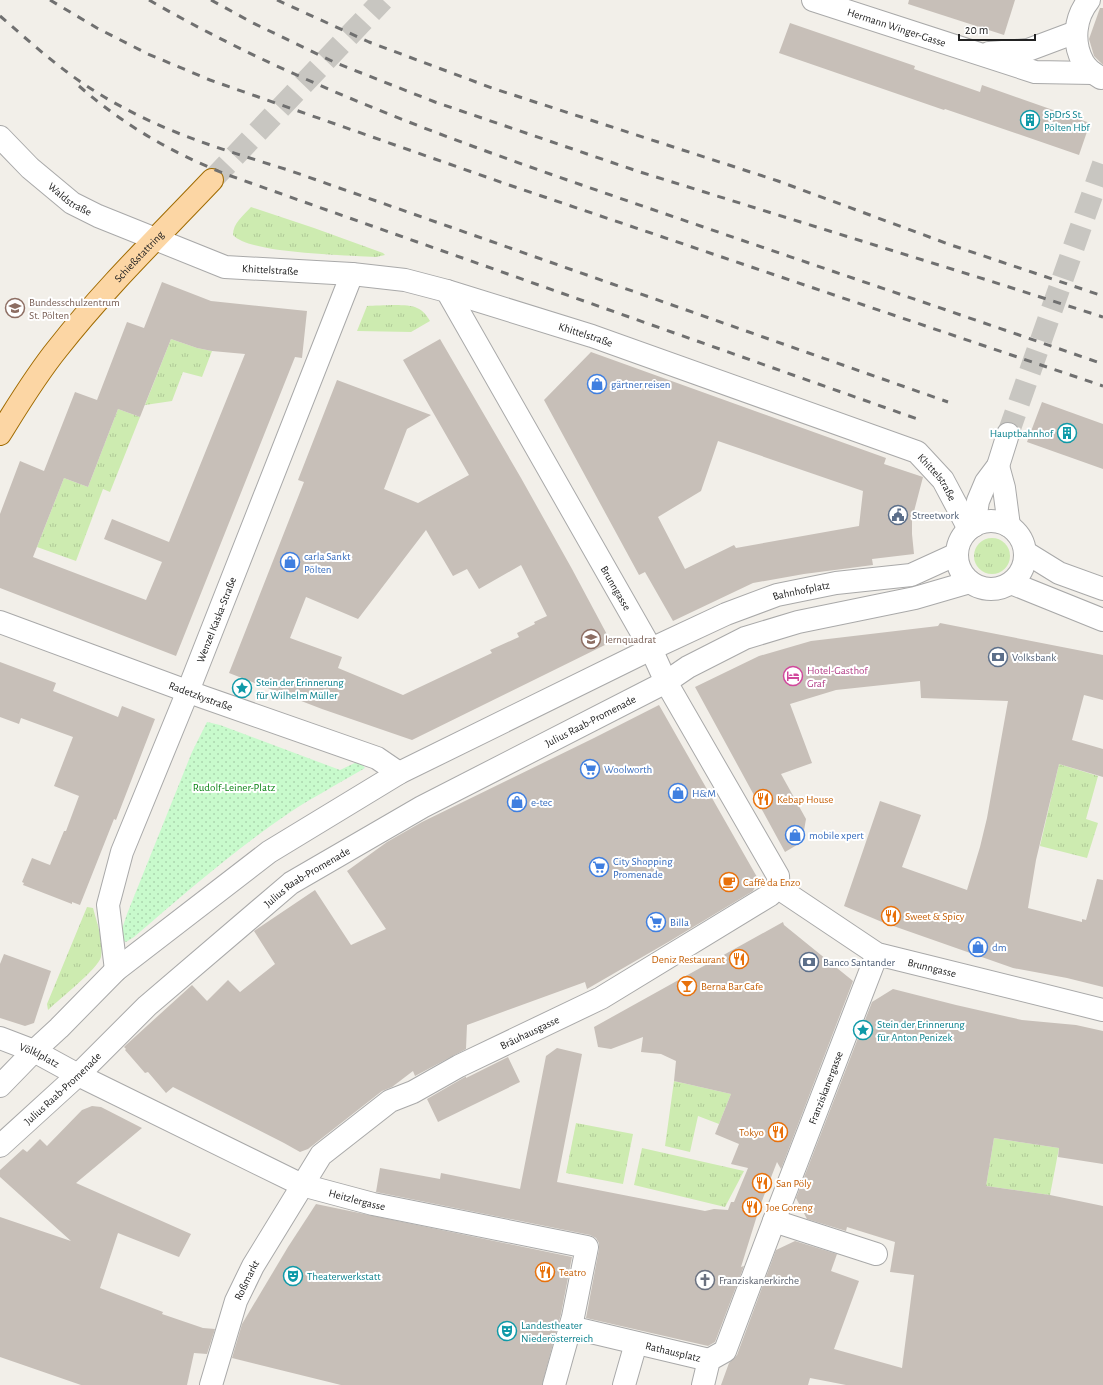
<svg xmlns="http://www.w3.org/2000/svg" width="1103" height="1385" font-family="'Alegreya Sans',sans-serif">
  <defs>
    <pattern id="grass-tufts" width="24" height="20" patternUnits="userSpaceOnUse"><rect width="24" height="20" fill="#cdebb0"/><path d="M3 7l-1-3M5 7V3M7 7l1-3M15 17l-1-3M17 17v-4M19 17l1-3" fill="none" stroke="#b0c997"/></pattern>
    <pattern id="park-dots" width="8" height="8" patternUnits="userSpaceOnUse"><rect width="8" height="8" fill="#c8facc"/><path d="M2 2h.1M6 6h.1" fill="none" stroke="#acd6af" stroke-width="1.8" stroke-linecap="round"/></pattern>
  </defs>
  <rect width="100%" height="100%" fill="#f2efe9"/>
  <g fill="url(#grass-tufts)">
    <path d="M 251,207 L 314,228 L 383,253 L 385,255 L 376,257 C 347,255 250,254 233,235 C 233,223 243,216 251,207 Z"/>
    <path d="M 367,306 C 379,306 406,303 417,308 C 423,310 427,316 430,321 L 411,332 L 357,331 Z"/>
    <polygon points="171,339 197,348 212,351 202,377 183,372 172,401 145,405"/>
    <polygon points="118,409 140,417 110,492 103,489 76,561 37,547 64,478 88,487"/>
    <circle cx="992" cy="556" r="18"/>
    <polygon points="1059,764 1098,776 1086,819 1098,823 1087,858 1040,846"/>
    <path d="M 87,907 L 93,908 C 97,923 104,942 101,957 C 98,969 58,1000 48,1010 L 47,1004 Z"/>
    <polygon points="674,1081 731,1094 719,1124 698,1116 690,1152 665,1146"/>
    <polygon points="576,1123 633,1134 623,1184 566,1173"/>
    <polygon points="994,1138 1059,1148 1050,1195 986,1186"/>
    <polygon points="642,1148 744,1171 725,1207 634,1185"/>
  </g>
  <path fill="url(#park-dots)" d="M 207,722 L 220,725 L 340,770 L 359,761 L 365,768 C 340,783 313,797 289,813 C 234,850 184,894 134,937 L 126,942 L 123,940 L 122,929 L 127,914 L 192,752 Z"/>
  <g fill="#c7bfb8" fill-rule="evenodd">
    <polygon points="909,0 1015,0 1004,35 908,4"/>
    <polygon points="1100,8 1103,8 1103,65 1094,56 1089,39"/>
    <polygon points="790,23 915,66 914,69 980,92 982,85 1090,123 1079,155 945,109 944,110 779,53"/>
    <path d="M 162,282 L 211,301 L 307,311 L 302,358 L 295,357 L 176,656 L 0,588 L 0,514 L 20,461 L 44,471 L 75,392 L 97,400 L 127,322 L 144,328 ZM 171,339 L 197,348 L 212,351 L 245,354 L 169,542 L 112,519 L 104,539 L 162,562 L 146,600 L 33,557 L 64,478 L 88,487 L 118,409 L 140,417 Z"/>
    <path d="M 440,339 L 521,478 L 572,569 L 611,642 L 412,740 L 322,709 L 229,673 L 304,482 L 298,480 L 337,380 L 431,415 L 407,429 L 384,489 L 418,503 L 469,475 L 403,360 ZM 426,530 L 453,576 L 467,569 L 479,589 L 521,565 L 547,616 L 534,622 L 535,624 L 517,633 L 519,637 L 490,650 L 492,653 L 403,695 L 338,668 L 342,657 L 290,638 L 306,597 L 358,619 Z"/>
    <path d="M 591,352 L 886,458 L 884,464 L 923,477 L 912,519 L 912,534 L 914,554 L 872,559 L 873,565 L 804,574 L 753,583 L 673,621 L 645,572 L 639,575 L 544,400 ZM 718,441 L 863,491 L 859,526 L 736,548 L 734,545 L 685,569 L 658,517 L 701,491 Z"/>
    <polygon points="1042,402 1103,424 1103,469 1027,442"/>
    <polygon points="940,623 1103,655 1103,700 1084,695 1072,740 1103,749 1103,777 1059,764 1036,860 1028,908 1082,922 1082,919 1086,920 1097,879 1103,880 1103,987 1067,978 1013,968 882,922 844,906 880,801 921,815 902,867 967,890 980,847 987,818 1008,701 921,698 920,681 836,690 790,704 812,763 781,774 806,819 802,842 785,852 695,687 759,656 811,641 938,626"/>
    <polygon points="0,662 56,683 53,691 118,717 122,706 155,719 116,820 114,819 80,905 72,902 72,904 23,885 24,883 22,882 32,858 50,865 64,831 66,831 79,796 54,786 73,737 21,718 19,724 0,717"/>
    <polygon points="659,705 757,877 755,887 753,891 670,941 587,989 585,982 467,1025 466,1049 415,1076 413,1071 392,1087 382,1091 308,1149 300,1152 284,1143 173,1087 166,1093 148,1072 145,1073 125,1050 126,1049 124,1047 126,1045 192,985 207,1001 228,980 240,992 275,964 254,931 315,890 351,945 386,929 347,871 387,842 422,822 594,738"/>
    <polygon points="783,922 784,925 853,981 781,1169 777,1162 760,1206 741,1267 744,1266 715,1342 708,1346 586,1318 599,1249 599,1243 596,1238 590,1235 376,1192 380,1168 440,1179 441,1173 520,1189 546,1056 557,1048 582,1054 557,1182 705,1211 714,1209 728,1210 731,1202 734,1202 748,1168 731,1164 739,1144 715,1134 731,1094 674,1081 676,1061 661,1054 641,1052 643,1037 611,1049 598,1047 594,1027"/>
    <polygon points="4,954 51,971 34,1023 25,1026 0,1018 0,964"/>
    <polygon points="893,989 956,1005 1022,1020 1076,1025 1103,1031 1103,1164 1058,1157 1059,1148 994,1138 986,1186 1050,1195 1103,1206 1103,1385 846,1385 810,1378 808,1385 721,1385 729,1363 737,1355 776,1250 795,1241 837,1254 831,1271 859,1281 834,1349 902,1368 914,1275 890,1272 895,1242 847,1227 846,1231 807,1219 796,1198 872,1002"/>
    <polygon points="508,1057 520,1082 438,1122 427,1099 465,1077 466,1076 466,1078"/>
    <polygon points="92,1106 101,1107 142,1128 76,1183 191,1234 179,1257 118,1233 100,1288 163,1312 162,1314 203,1328 215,1329 207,1354 194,1353 187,1385 81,1385 0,1357 0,1217 71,1241 0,1177 0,1170 23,1149 27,1152 40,1139 47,1146 82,1110"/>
    <polygon points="316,1204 572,1257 561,1314 542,1385 341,1385 232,1358 242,1324 288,1247"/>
  </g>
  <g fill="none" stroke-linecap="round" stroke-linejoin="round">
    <polyline stroke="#c8c6c1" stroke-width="22" stroke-dasharray="22 11" stroke-linecap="butt" points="1008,434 1103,164"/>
    <polyline stroke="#c8c6c1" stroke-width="22" stroke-dasharray="22 11" stroke-linecap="butt" points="212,180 383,0"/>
    <defs>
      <g id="minor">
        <path id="s1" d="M 813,0 L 1035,72 L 1093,73"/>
        <path d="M 1089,0 C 1075,17 1072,42 1083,62 C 1087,69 1094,74 1101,78"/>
        <polyline points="989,53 1028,50 1076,32"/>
        <path id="s2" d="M 0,137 L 30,168 L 72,203 L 98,216 L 225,267 L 352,274 L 405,280 L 447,291 L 592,336 L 917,452 L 943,480 L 969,529"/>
        <polyline points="998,466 1004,488 1009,526"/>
        <circle cx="991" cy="555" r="34"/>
        <polyline points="974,526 978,501 986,482 998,466 1008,434"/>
        <polyline points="1025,552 1059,573 1103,589"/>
        <polyline points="1011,583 1103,620"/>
        <path id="s3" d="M 0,622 L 203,697 L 377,758 L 399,773"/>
        <path id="s4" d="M 777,887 L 877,954 L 1103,1010"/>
        <path id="s5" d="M 116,970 L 108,905 L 122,852 L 188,691 L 352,274"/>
        <path id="s6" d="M 0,1038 L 34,1051 L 78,1075 L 302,1185 L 373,1204 L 587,1247 L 573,1317 L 554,1385"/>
        <path id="s7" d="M 0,1086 L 34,1051 L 59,1028 L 116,970 L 269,852 L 399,773 L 651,649 L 726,614 L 777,595 L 836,583 L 911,575 L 957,554"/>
        <path id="s8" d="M 0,1146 L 78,1075 L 147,1006 L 291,883 L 422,807 L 666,682 L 688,667 L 745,638 L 798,622 L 915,598 L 970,582"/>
        <polyline points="774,1221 876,1254"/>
        <path id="s9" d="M 570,1327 L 709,1360"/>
        <path id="s10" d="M 211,1385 L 236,1301 L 253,1266 L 321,1155 L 390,1101 L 413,1092 L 459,1066 L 601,998 L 770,895 C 776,889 779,885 778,876 L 666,682 L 651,649 L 447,291"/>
        <polyline points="624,1385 636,1343"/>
        <path id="s11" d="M 703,1385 L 709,1360 L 725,1351 L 774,1221 L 877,954"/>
      </g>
      <g id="major">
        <path id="s12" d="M 0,434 C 18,405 36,375 58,348 C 105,288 160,235 212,180"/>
      </g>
    </defs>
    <use href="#minor" stroke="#a9a9a9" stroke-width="24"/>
    <use href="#major" stroke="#a06b00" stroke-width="24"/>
    <use href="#minor" stroke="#fff" stroke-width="22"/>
    <use href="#major" stroke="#fcd6a4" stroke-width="22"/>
    <g stroke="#707070" stroke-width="3" stroke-dasharray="8 8" stroke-linecap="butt">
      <polyline points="50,0 97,28 148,54 210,80 509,185 1103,386"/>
      <path d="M 149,0 C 291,82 448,139 602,192 C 769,250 936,306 1103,364"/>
      <polyline points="211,0 253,23 336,63 435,102 640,172 987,280 1103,317"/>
      <polyline points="277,0 369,42 492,88 778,181 951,245 1103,296"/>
      <path d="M 0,16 C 22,35 44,55 67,72 C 105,101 154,125 199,141 C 229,152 260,161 291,171 L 948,402"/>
      <path d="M 79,86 C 125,126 172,153 228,175 L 923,421"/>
    </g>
  </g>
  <defs>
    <symbol id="building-ring" viewBox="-11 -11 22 22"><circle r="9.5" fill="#fff" stroke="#0f9aa8" stroke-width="1.5"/><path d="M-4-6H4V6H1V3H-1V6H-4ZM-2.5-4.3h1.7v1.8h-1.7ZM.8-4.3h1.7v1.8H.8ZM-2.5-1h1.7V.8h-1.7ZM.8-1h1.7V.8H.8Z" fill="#0f9aa8"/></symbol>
    <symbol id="school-ring" viewBox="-11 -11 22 22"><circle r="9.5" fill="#fff" stroke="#8d6e63" stroke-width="1.5"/><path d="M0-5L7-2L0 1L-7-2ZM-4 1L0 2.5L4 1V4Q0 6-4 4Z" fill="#8d6e63"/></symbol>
    <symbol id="shop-ring" viewBox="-11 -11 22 22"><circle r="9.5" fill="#fff" stroke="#3f7fe0" stroke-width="1.5"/><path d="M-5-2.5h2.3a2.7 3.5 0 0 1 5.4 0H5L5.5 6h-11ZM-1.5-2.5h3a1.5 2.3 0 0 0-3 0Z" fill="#3f7fe0"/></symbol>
    <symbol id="civic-ring" viewBox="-11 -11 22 22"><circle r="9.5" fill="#fff" stroke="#5c6f8a" stroke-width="1.5"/><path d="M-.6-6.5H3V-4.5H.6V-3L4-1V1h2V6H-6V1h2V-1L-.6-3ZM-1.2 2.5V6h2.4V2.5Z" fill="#5c6f8a"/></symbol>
    <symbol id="bank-ring" viewBox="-11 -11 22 22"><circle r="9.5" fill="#fff" stroke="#5c6f8a" stroke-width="1.5"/><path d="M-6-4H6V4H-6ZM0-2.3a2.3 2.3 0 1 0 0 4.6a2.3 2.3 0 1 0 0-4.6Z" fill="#5c6f8a"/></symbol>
    <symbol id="hotel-ring" viewBox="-11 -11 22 22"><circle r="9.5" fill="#fff" stroke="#d1479c" stroke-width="1.5"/><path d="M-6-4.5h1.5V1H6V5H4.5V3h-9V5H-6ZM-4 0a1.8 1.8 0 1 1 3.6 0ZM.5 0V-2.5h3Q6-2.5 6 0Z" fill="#d1479c"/></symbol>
    <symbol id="sight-ring" viewBox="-11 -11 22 22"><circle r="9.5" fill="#fff" stroke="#0f9aa8" stroke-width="1.5"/><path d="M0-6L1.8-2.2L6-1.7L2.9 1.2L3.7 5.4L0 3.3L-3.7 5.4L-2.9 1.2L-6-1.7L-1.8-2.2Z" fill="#0f9aa8"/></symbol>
    <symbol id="supermarket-ring" viewBox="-11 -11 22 22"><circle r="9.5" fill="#fff" stroke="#3f7fe0" stroke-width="1.5"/><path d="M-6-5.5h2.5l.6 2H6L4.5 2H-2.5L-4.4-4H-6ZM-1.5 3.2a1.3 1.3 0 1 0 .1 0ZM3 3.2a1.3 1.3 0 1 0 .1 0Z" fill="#3f7fe0"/></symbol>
    <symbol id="restaurant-ring" viewBox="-11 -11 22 22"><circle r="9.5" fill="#fff" stroke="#e8710a" stroke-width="1.5"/><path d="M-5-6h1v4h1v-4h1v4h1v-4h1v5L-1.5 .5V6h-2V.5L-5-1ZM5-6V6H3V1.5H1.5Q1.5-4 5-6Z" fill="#e8710a"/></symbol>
    <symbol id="cafe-ring" viewBox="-11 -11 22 22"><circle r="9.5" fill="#fff" stroke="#e8710a" stroke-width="1.5"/><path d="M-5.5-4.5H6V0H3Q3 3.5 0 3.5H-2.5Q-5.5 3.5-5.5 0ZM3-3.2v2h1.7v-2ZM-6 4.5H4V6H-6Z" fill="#e8710a"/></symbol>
    <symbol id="bar-ring" viewBox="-11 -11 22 22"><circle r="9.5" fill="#fff" stroke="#e8710a" stroke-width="1.5"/><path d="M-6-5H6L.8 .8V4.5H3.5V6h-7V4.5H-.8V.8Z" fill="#e8710a"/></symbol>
    <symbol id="theatre-ring" viewBox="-11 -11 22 22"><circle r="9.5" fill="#fff" stroke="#0f9aa8" stroke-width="1.5"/><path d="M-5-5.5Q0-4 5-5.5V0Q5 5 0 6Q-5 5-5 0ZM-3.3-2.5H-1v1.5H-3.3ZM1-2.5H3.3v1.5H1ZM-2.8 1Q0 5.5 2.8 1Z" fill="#0f9aa8"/></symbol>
    <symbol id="church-ring" viewBox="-11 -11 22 22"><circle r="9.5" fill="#fff" stroke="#6b7280" stroke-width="1.5"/><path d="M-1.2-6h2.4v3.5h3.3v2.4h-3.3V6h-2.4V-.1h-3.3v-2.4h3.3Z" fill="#6b7280"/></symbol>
  </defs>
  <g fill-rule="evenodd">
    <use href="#building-ring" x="1019" y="109" width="22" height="22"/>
    <use href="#school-ring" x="4" y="297" width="22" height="22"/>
    <use href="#shop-ring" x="586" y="373" width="22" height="22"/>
    <use href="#building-ring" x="1056" y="422" width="22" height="22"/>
    <use href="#civic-ring" x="887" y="504" width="22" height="22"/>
    <use href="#shop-ring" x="279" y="551" width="22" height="22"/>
    <use href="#school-ring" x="580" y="628" width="22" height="22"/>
    <use href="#bank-ring" x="987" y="646" width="22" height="22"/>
    <use href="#hotel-ring" x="782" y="665" width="22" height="22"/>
    <use href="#sight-ring" x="231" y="677" width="22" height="22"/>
    <use href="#supermarket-ring" x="579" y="758" width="22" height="22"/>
    <use href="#shop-ring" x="667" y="782" width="22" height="22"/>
    <use href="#restaurant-ring" x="752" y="788" width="22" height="22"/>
    <use href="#shop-ring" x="506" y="791" width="22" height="22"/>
    <use href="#shop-ring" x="784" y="824" width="22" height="22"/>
    <use href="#supermarket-ring" x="588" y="856" width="22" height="22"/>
    <use href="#cafe-ring" x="718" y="871" width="22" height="22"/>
    <use href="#restaurant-ring" x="880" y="905" width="22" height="22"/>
    <use href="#supermarket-ring" x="645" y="911" width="22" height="22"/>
    <use href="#shop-ring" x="967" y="936" width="22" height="22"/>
    <use href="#restaurant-ring" x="728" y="948" width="22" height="22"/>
    <use href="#bank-ring" x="798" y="951" width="22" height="22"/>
    <use href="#bar-ring" x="676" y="975" width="22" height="22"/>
    <use href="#sight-ring" x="852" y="1019" width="22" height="22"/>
    <use href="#restaurant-ring" x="767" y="1121" width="22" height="22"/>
    <use href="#restaurant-ring" x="751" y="1172" width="22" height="22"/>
    <use href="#restaurant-ring" x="741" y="1196" width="22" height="22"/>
    <use href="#restaurant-ring" x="534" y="1261" width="22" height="22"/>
    <use href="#theatre-ring" x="282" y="1265" width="22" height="22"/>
    <use href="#church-ring" x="694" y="1269" width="22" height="22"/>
    <use href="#theatre-ring" x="496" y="1320" width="22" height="22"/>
  </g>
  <g text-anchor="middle" stroke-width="4" stroke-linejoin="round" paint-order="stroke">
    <g font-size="11" fill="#222" stroke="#fff">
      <text dy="4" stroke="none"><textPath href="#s1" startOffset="88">Hermann Winger-Gasse</textPath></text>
      <text dy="4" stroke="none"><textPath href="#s2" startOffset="94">Waldstraße</textPath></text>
      <text dy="4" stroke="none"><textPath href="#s12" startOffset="226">Schießstattring</textPath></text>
      <text dy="4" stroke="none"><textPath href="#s2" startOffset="309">Khittelstraße</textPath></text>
      <text dy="4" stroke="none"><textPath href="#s2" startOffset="633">Khittelstraße</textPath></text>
      <text dy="4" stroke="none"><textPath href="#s2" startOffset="1017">Khittelstraße</textPath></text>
      <text transform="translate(616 588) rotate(60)" y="4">Brunngasse</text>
      <text dy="4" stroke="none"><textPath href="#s7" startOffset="952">Bahnhofplatz</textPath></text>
      <text dy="4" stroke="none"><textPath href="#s5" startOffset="371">Wenzel Kaska-Straße</textPath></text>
      <text dy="4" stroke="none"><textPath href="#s3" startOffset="214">Radetzkystraße</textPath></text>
      <text dy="4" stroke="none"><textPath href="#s8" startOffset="733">Julius Raab-Promenade</textPath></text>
      <text dy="4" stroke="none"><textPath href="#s8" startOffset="409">Julius Raab-Promenade</textPath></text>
      <text dy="4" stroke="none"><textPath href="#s4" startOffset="177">Brunngasse</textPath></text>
      <text dy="4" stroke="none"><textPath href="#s10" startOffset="500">Bräuhausgasse</textPath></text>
      <text dy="4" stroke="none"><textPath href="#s6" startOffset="43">Völklplatz</textPath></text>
      <text dy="4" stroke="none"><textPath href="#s11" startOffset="326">Franziskanergasse</textPath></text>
      <text dy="4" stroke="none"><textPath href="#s8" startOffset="85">Julius Raab-Promenade</textPath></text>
      <text dy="4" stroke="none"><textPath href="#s6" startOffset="393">Heitzlergasse</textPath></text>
      <text dy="4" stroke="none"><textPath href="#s10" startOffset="111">Roßmarkt</textPath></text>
      <text dy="4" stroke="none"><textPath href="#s9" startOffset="106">Rathausplatz</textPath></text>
    </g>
    <g font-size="11" fill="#0d838f" stroke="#fff" text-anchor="start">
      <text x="1044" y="118">SpDrS St.<tspan x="1044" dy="13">Pölten Hbf</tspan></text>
      <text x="1053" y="437" text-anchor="end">Hauptbahnhof</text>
      <text x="256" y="686">Stein der Erinnerung<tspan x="256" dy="13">für Wilhelm Müller</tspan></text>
      <text x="877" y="1028">Stein der Erinnerung<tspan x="877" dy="13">für Anton Penizek</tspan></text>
      <text x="307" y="1280">Theaterwerkstatt</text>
      <text x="521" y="1329">Landestheater<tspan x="521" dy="13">Niederösterreich</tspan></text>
    </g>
    <g font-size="11" fill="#785e54" stroke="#fff" text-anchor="start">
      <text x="29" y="306">Bundesschulzentrum<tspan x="29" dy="13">St. Pölten</tspan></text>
      <text x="605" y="643">lernquadrat</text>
    </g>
    <g font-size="11" fill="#366cbe" stroke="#fff" text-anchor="start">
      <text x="611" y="388">gärtner reisen</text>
      <text x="304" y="560">carla Sankt<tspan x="304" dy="13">Pölten</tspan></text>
      <text x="604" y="773">Woolworth</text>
      <text x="692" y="797">H&amp;M</text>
      <text x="531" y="806">e-tec</text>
      <text x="809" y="839">mobile xpert</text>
      <text x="613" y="865">City Shopping<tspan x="613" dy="13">Promenade</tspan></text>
      <text x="670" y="926">Billa</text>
      <text x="992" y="951">dm</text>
    </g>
    <g font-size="11" fill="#4e5e75" stroke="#fff" text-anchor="start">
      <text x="912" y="519">Streetwork</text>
      <text x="1012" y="661">Volksbank</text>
      <text x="823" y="966">Banco Santander</text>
    </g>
    <g font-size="11" fill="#b23c85" stroke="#fff" text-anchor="start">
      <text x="807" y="674">Hotel-Gasthof<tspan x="807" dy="13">Graf</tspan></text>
    </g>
    <g font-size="11" fill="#0c8416" stroke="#fff">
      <text x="234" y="791">Rudolf-Leiner-Platz</text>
    </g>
    <g font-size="11" fill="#c56008" stroke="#fff" text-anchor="start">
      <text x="777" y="803">Kebap House</text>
      <text x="743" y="886">Caffè da Enzo</text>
      <text x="905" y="920">Sweet &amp; Spicy</text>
      <text x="725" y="963" text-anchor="end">Deniz Restaurant</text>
      <text x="701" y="990">Berna Bar Cafe</text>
      <text x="764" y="1136" text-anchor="end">Tokyo</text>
      <text x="776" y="1187">San Pöly</text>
      <text x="766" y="1211">Joe Goreng</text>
      <text x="559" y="1276">Teatro</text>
    </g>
    <g font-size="11" fill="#5b616d" stroke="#fff" text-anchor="start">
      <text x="719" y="1284">Franziskanerkirche</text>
    </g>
  </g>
  <path d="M959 34v6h76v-6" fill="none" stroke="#222222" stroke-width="2"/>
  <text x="965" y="34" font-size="12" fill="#222222" stroke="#ffffff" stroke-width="3" paint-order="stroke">20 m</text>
</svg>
